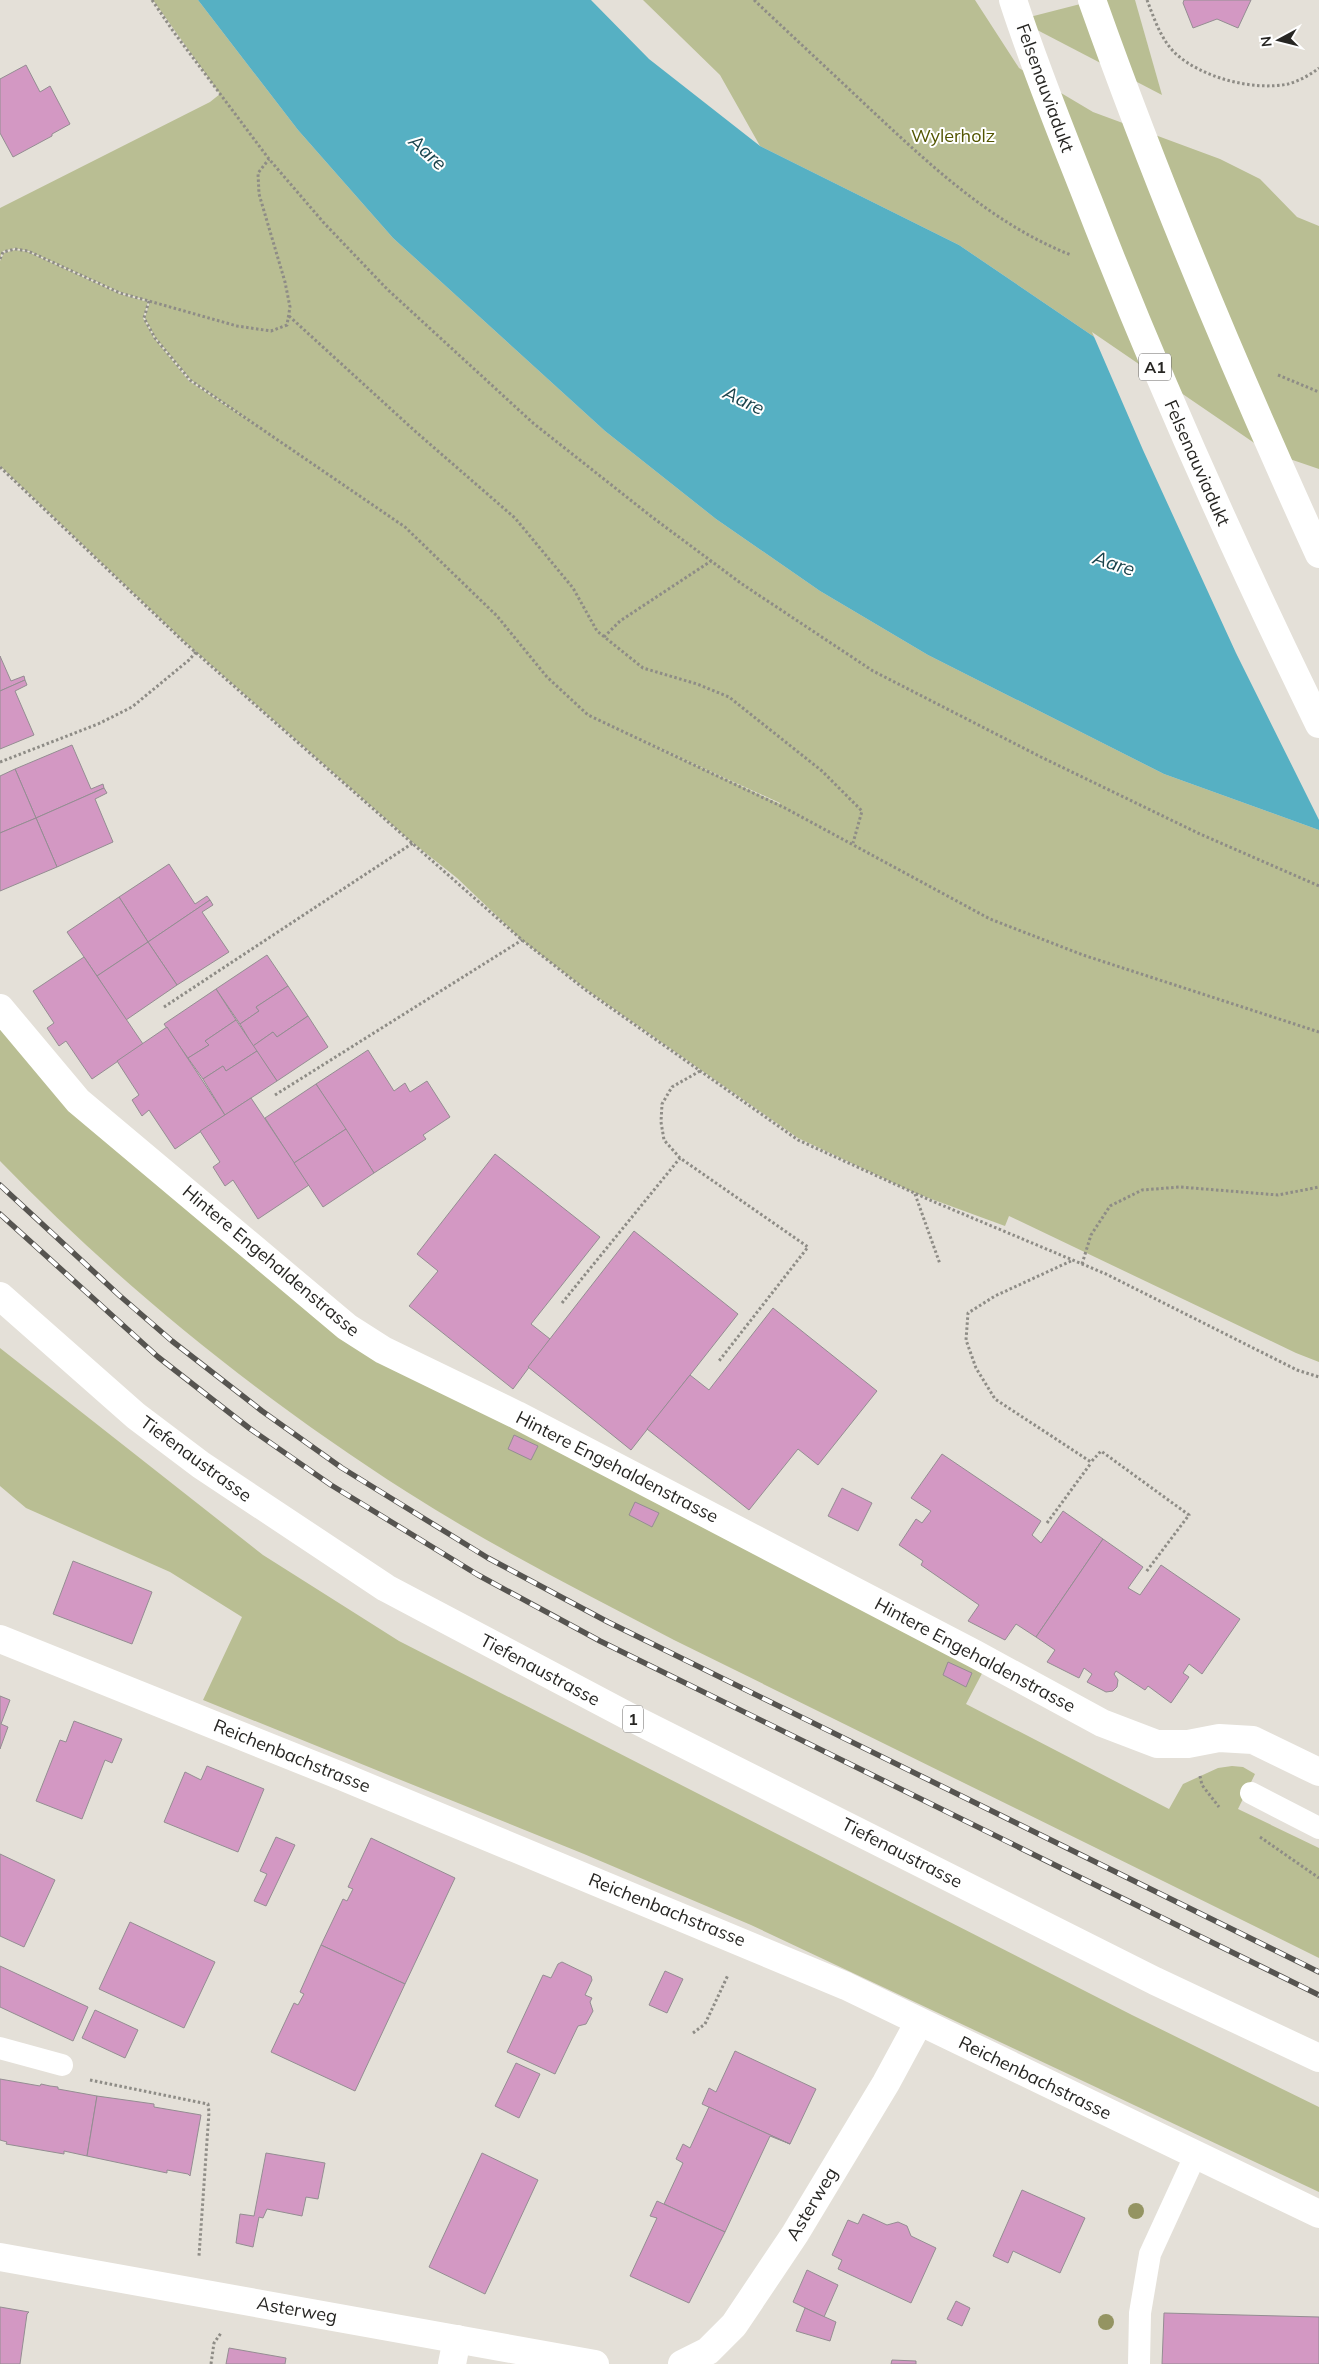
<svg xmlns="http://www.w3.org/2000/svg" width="1319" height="2364" font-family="Mulish,sans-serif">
  <rect width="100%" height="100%" fill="#e4e0d8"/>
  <g fill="#b9be93" fill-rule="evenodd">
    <path d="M 153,0 L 198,0 L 298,130 L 393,238 L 605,431 L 716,519 L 820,591 L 928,655 L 1164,774 L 1319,830 L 1319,1362 L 1296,1353 L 1009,1216 L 1005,1226 L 915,1193 L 798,1138 L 587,990 L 522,940 L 457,878 L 413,843 L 185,642 L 0,466 L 0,261 L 4,253 L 15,250 L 28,252 L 120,294 L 148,302 L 143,318 L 154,338 L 189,381 L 263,430 L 191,380 L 155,337 L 145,318 L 150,301 L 120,292 L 29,251 L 15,248 L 3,251 L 0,257 L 0,208 L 210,102 L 220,94 ZM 630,735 L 780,803 L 780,804 Z"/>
    <polygon points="643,0 975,0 1019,68 1093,112 1220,159 1260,179 1297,217 1319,226 1319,471 1265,453 959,245 760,146 720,75"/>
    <polygon points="1096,0 1135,0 1162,95 1018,20"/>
    <path d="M 0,1011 L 307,1296 L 988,1662 L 966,1704 L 1169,1809 L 1183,1784 L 1218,1768 L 1232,1766 L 1243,1767 L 1255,1774 L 1238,1809 L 1319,1848 L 1319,1958 L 674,1640 C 584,1593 493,1547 407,1492 C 260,1398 122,1287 0,1161 Z"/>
    <polygon points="0,1348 263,1555 399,1641 1132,2015 1319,2107 1319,2192 751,1925 584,1854 203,1700 242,1617 170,1572 26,1508 0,1486"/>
  </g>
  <polygon fill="#56b0c3" points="198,0 591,0 649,59 760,146 959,245 1265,453 1319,471 1319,830 1164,774 928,655 820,591 716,519 605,431 393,238 298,130"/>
  <polygon fill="#e4e0d8" points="1092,332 1266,451 1319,469 1319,820 1236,653 1143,450"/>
  <g fill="#d398c3" stroke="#948d92">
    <polygon points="1184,0 1251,0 1238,28 1217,19 1193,28 1183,3"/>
    <polygon points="26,65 40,92 50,86 70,124 52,134 52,136 13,157 0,133 0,79"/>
    <polygon points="0,656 11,681 24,676 25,680 0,691"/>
    <polygon points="25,680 27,685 15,691 34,735 0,749 0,691"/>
    <polygon points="72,745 91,789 103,784 104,788 36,818 15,769"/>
    <polygon points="15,769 36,818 0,833 0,776"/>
    <polygon points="104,788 107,793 95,799 113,842 57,867 36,818"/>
    <polygon points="36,818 57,867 0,891 0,833"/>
    <polygon points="169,864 195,904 207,896 210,900 148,942 119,897"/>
    <polygon points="119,897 148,942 97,976 67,932"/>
    <polygon points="210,900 213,905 202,912 229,952 177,985 148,942"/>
    <polygon points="148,942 177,985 126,1020 97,976"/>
    <polygon points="267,955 288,986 256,1007 259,1011 240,1024 216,989"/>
    <polygon points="84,957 143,1044 92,1079 66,1041 59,1046 47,1028 54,1023 33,991"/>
    <polygon points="288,986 308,1016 277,1037 273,1032 253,1046 240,1024 259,1011 256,1007"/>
    <polygon points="216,989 236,1020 205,1041 209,1045 188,1058 164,1024"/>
    <polygon points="308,1016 328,1047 277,1081 253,1046 273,1032 277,1037"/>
    <polygon points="236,1020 257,1051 226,1071 223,1066 203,1079 188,1058 209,1045 205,1041"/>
    <polygon points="167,1027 225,1115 175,1149 149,1110 142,1116 132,1100 139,1095 117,1061"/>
    <polygon points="368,1050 394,1091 405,1083 410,1092 427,1081 450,1117 423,1135 426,1139 374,1173 316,1084"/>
    <polygon points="257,1051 277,1081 225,1115 203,1079 223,1066 226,1071"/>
    <polygon points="316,1084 346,1129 294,1163 265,1118"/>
    <polygon points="251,1098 309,1185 258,1219 233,1180 225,1186 213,1167 220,1162 200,1131"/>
    <polygon points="346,1129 374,1173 323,1207 294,1163"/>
    <polygon points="495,1154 600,1237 531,1324 550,1339 513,1389 409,1306 438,1271 417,1254"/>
    <polygon points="634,1231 738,1314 631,1450 528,1367"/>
    <polygon points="773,1308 877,1391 818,1465 798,1449 749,1510 647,1429 690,1375 709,1390"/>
    <polygon points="514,1435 538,1446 531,1460 508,1449"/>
    <polygon points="942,1454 1041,1521 1032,1535 1041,1543 1063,1511 1103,1539 1036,1637 1016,1624 1005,1640 968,1621 979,1605 921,1565 923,1561 899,1545 916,1519 922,1523 931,1511 911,1498"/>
    <polygon points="842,1488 872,1503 858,1531 828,1516"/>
    <polygon points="635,1502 659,1513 652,1527 629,1515"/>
    <polygon points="1103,1539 1143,1567 1128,1588 1140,1595 1161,1565 1240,1619 1202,1674 1189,1664 1183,1673 1189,1677 1171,1703 1148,1686 1145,1690 1116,1671 1114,1674 1118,1680 1117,1687 1113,1691 1106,1692 1087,1682 1092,1674 1084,1668 1079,1678 1047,1662 1055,1650 1036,1637"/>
    <polygon points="73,1561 152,1592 132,1644 53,1614"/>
    <polygon points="948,1662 972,1673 966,1687 943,1675"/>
    <polygon points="0,1696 10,1700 1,1724 8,1727 0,1749"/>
    <polygon points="74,1721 122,1739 112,1763 105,1760 82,1819 36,1801 60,1740 66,1742"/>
    <polygon points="207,1766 264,1789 238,1852 164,1822 185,1772 201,1780"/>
    <polygon points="276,1837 295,1845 266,1906 254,1901 267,1874 260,1871"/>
    <polygon points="371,1838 455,1878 405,1984 321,1945 343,1899 347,1901 353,1889 348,1887"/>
    <polygon points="0,1854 55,1880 24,1947 0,1936"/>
    <polygon points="130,1922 215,1962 184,2028 99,1989"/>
    <polygon points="321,1945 405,1984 355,2091 271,2052 294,2003 298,2005 304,1994 300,1992"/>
    <polygon points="562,1962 591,1976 592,1980 585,1995 592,1998 590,2002 593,2011 586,2024 578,2026 555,2074 507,2052 543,1975 551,1978 558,1964"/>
    <polygon points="0,1966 88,2007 73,2041 0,2007"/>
    <polygon points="665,1971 683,1979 667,2013 649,2005"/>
    <polygon points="95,2010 138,2030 125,2058 82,2038"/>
    <polygon points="735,2051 816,2089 790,2144 702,2104 709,2088 716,2092"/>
    <polygon points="516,2063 540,2074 519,2118 495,2106"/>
    <polygon points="0,2079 40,2086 41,2084 50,2086 58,2087 58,2089 97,2096 87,2156 64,2151 64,2154 6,2144 7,2142 0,2140"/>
    <polygon points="97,2096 154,2104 154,2107 201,2115 190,2176 188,2174 167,2170 167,2173 87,2156"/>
    <polygon points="709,2107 790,2144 770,2136 725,2232 664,2204 683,2163 676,2159 683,2144 690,2148"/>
    <polygon points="266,2153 325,2163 318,2199 306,2197 302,2216 267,2209 263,2218 259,2217 253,2247 236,2243 240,2214 254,2216"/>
    <polygon points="482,2153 538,2180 485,2294 429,2267"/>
    <polygon points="1022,2190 1085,2218 1060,2273 1013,2251 1008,2263 993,2256"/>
    <polygon points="657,2201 725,2232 689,2303 630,2276 657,2218 650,2216"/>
    <polygon points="863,2214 887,2225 898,2222 907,2226 911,2236 936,2248 911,2303 838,2269 842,2260 832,2255 848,2220 858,2224"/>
    <polygon points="807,2270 838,2285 824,2317 793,2302"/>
    <polygon points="956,2301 970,2308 962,2326 947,2319"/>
    <polygon points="0,2307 29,2312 27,2314 20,2364 0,2364"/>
    <polygon points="805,2308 836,2322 830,2341 796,2331"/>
    <polygon points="1164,2313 1319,2317 1319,2364 1162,2364"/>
    <polygon points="229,2348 286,2358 285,2364 226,2364"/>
    <polygon points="892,2360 916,2361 916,2364 891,2364"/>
  </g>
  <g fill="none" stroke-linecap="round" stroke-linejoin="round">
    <g stroke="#8e8c86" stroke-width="3" stroke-dasharray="2.5 2.5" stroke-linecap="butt">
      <polyline points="152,0 173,31 269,159 324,223 387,289 533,423 652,517 742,584 873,671 1041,757 1200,834 1319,886"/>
      <path d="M 754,0 C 792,36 830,71 868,107 C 929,164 992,224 1071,255"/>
      <path d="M 1147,0 C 1154,18 1161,40 1176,54 C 1203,78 1253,91 1288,84 C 1299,81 1310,75 1319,68"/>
      <polyline points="0,259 3,252 15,249 28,251 120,293 149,301 237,326 271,331 287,325 290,307 285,282 259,194 258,173 269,159"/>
      <polyline points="149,301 144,318 155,338 190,380 405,527 497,616 547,677 588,715 785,808 990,919 1083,955 1319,1032"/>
      <polyline points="289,316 416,432 515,518 573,588 597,631 643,668 697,684 729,697 822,771 862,811 853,843"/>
      <polyline points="1278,375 1319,392"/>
      <polyline points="0,467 185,643 522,940 587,991 798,1140 932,1201 1106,1274 1297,1370 1319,1377"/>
      <polyline points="604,637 620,621 711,561"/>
      <polyline points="0,762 98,724 132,707 189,660 196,652"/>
      <polyline points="164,1007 413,843"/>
      <polyline points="700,1071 672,1087 662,1104 661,1122 664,1140 680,1158 808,1247 719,1361"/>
      <polyline points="275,1095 522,940"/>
      <polyline points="915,1194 940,1264"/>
      <polyline points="1071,1261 995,1296 968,1313 966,1340 976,1368 995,1399 1091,1462 1101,1451 1189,1515 1146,1572"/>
      <polyline points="1082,1264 1091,1235 1110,1206 1142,1190 1180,1187 1278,1195 1319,1187"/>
      <polyline points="562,1303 680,1158"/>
      <polyline points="1047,1523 1091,1463"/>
      <polyline points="1200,1776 1202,1785 1219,1807"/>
      <polyline points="1260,1837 1319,1878"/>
      <polyline points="693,2033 705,2024 728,1975"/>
      <polyline points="90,2080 208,2104 209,2112 199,2256"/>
      <polyline points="211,2364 214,2343 221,2333"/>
    </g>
    <g stroke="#fff" stroke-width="22">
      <polyline points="1251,1793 1319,1828"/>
      <polyline points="0,2048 62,2065"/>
      <polyline points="1139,2364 1140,2313 1150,2254 1195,2156"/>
    </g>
    <g stroke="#fff" stroke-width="28">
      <polyline points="0,1008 78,1101 347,1327 383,1350 517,1415 975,1654 1102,1723 1157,1744 1188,1744 1219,1738 1253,1740 1319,1772"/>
      <polyline points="0,1639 341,1776 846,1986 1319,2214"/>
      <polyline points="0,2257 595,2364"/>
      <polyline points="452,2364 457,2339"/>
      <polyline points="682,2364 708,2351 734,2325 795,2234 886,2083 919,2022"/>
    </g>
    <polyline stroke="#fff" stroke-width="28" points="0,1296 136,1416 201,1465 386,1588 626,1715 1155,1981 1319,2058"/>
    <g stroke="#fff" stroke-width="28">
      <path d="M 1013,0 C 1035,68 1062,134 1088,200 C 1157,378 1235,552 1319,724"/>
      <path d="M 1092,0 C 1159,189 1236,372 1319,554"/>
    </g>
    <defs>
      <g id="rail">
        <polyline points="0,1185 120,1296 172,1341 262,1411 342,1468 488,1558 608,1622 1319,1972"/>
        <polyline points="0,1214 158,1357 249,1428 331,1485 478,1575 600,1641 1319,1995"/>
      </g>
    </defs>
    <use href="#rail" stroke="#565450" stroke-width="5.5"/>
    <use href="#rail" stroke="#fff" stroke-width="4" stroke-dasharray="11" stroke-linecap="butt"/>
  </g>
  <g fill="#949462">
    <circle cx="1136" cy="2211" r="8"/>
    <circle cx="1106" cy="2322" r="8"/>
  </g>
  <g text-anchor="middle" stroke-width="4" stroke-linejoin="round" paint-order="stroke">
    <g fill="#fff" stroke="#686765" stroke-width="1">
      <rect x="1139" y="353.5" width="32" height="27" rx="4"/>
      <rect x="623" y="1705.5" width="20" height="27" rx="4"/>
    </g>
    <g font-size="16" font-weight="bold" fill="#272623">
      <text x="1155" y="373">A1</text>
      <text x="633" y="1725">1</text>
    </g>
    <g font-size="18" fill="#272623" stroke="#fff">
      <text transform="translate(1045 88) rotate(70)" y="6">Felsenauviadukt</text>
      <text transform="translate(1197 463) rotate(66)" y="6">Felsenauviadukt</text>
      <text transform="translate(271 1261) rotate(40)" y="6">Hintere Engehaldenstrasse</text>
      <text transform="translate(196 1459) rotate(36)" y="6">Tiefenaustrasse</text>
      <text transform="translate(617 1467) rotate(27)" y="6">Hintere Engehaldenstrasse</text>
      <text transform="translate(975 1655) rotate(28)" y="6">Hintere Engehaldenstrasse</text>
      <text transform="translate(540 1670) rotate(28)" y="6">Tiefenaustrasse</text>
      <text transform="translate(292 1756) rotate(22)" y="6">Reichenbachstrasse</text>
      <text transform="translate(902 1853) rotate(27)" y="6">Tiefenaustrasse</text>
      <text transform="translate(667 1910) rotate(22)" y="6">Reichenbachstrasse</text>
      <text transform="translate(1035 2078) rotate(26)" y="6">Reichenbachstrasse</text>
      <text transform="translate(812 2204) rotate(-59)" y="6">Asterweg</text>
      <text transform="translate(297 2310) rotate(10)" y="6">Asterweg</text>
    </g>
    <g font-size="18" fill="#525501" stroke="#fff">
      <text x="953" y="142">Wylerholz</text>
    </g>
    <g font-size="19" font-style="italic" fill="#1b444d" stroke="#fff">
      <text transform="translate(428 152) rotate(42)" y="7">Aare</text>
      <text transform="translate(744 400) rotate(25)" y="7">Aare</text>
      <text transform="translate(1114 563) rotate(18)" y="7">Aare</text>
    </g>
  </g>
  <g transform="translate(1279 40) rotate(263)" stroke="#ffffff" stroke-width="4" paint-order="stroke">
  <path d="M0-4L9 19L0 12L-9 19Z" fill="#272623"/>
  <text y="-8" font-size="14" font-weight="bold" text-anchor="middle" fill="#272623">N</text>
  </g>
</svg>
